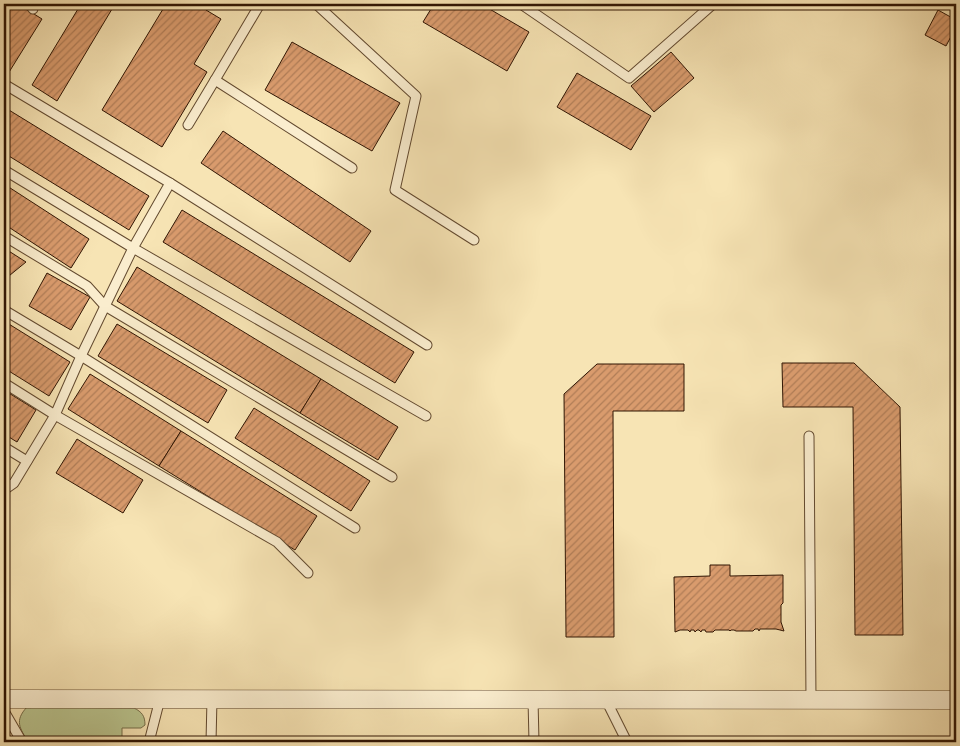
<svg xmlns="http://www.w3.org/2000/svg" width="960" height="746" font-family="Vollkorn,serif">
  <defs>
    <pattern id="building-hatch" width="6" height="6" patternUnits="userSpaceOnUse" patternTransform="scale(1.25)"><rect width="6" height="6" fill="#d99b6d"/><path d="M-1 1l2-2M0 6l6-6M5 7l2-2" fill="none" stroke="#b07d57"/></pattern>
  </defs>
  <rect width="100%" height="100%" fill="#f7e4b4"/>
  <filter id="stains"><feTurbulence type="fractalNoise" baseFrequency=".004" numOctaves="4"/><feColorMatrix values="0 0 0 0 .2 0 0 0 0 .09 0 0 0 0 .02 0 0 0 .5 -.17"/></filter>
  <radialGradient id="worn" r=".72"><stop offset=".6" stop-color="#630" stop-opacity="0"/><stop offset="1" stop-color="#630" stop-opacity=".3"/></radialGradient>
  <path fill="#bac58f" stroke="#756d49" d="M 27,707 L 134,708 C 142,712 145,716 145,725 L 141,728 L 122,728 L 122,742 L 28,742 C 20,728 14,721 27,707 Z"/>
  <g fill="url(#building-hatch)" stroke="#301503">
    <polygon points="7,4 18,4 42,19 6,77 4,76 4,9"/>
    <polygon points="81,4 115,4 57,101 32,85"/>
    <polygon points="166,4 210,4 206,10 221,19 194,64 207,72 162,147 102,110"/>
    <polygon points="434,4 481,4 529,32 507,71 423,22"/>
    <polygon points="938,10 956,20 956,27 946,46 925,35"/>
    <polygon points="292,42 400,103 372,151 265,90"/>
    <polygon points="671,52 694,78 654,112 631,86"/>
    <polygon points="577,73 651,116 631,150 557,107"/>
    <polygon points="4,107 149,196 129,230 4,153"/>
    <polygon points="223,131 371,231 350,262 201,163"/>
    <polygon points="4,184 89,239 71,268 4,224"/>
    <polygon points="182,210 414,352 395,383 163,242"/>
    <polygon points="4,248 26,262 4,280"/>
    <polygon points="137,267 321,379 300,413 117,301"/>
    <polygon points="47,273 90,297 71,330 29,306"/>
    <polygon points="4,321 70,362 49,396 4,368"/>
    <polygon points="117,324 227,390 208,423 98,356"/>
    <polygon points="782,363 854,363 900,407 903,635 855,635 853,407 783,407"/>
    <polygon points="597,364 684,364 684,411 613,411 614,637 566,637 564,394"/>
    <polygon points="90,374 181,431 159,466 68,409"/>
    <polygon points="321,379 398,427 378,460 300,413"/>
    <polygon points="4,390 36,410 17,442 4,434"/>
    <polygon points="254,408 370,481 351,511 235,438"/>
    <polygon points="181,431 317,516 295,550 159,466"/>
    <polygon points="77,439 143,480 123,513 56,473"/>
    <polygon points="710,565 730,565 730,576 783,575 783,603 781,605 781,622 784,631 776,629 760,629 759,631 758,629 755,629 753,631 736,631 734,630 731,630 730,631 729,630 715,630 713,632 706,632 705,630 702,630 701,632 699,630 697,630 695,632 694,630 691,630 690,632 688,630 680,630 675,632 674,577 710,576"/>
  </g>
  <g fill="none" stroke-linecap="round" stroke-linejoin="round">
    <defs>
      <g id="service">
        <polyline points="29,4 33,9"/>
        <polyline points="316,4 416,96 395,190 474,240"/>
        <polyline points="521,4 629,78 713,4"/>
        <polyline points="215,80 352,168"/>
        <polyline points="4,84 170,183 427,345"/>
        <polyline points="188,125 215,80 260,4"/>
        <polyline points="4,170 133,248 81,356 55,415 14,483 4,490"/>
        <polyline points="170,183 133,248 426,416"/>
        <polyline points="4,236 87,286 105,306 392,477"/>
        <polyline points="4,310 81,356 355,528"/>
        <polyline points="4,383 55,415 277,542 308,573"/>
        <polyline points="809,436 811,700"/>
        <polyline points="4,447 27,461"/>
        <polyline points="533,699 534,742"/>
        <polyline points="606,700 627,742"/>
        <polyline points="4,711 22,742"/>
        <polyline points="149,742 160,699"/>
        <polyline points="211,742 212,699"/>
      </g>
      <polyline id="minor" points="4,699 956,700"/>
    </defs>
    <use href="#service" stroke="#62492f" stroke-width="11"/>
    <use href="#minor" stroke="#62492f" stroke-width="19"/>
    <use href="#service" stroke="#faedce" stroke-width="9"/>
    <use href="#minor" stroke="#faedce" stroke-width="18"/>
  </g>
  <rect width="960" height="746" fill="none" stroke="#f7e4b4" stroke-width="20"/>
  <rect x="5" y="5" width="950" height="736" fill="none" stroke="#301503" stroke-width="2.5"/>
  <rect x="10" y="10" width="940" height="726" fill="none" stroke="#301503"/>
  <rect width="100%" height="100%" filter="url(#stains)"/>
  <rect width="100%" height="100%" fill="url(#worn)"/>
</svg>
